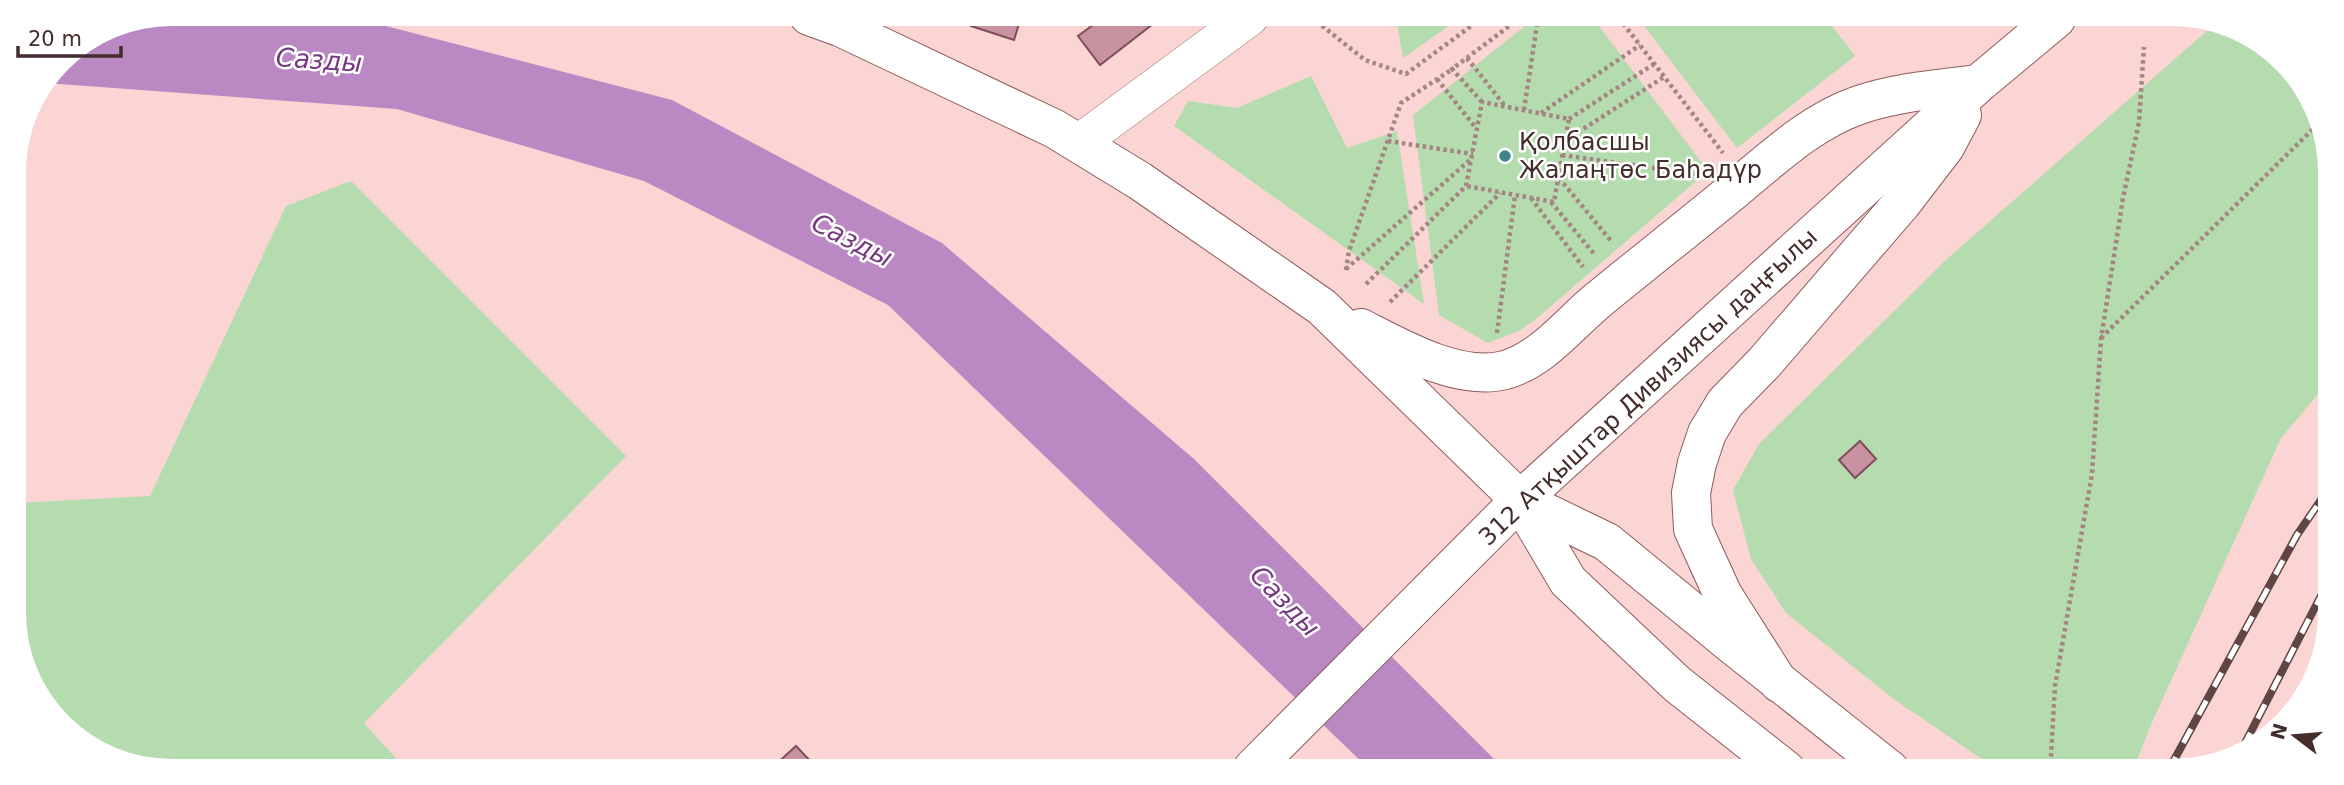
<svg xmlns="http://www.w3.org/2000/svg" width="2344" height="785" font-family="'DejaVu Sans',sans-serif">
  <rect width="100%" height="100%" fill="#fad5d3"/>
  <g fill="#b5dcae">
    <polygon points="1396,17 1462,17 1403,58"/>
    <polygon points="1535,18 1593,18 1708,171 1536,319 1521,330 1488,343 1439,315 1413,115"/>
    <polygon points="1638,18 1826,18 1855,56 1737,148"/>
    <polygon points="2217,22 2290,68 2327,142 2326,385 2281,438 2150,727 2133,771 1998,770 1895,700 1786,613 1751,559 1733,490 1759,444 1948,258"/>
    <polygon points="1311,76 1347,148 1397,131 1424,304 1174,126 1188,101 1237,108"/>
    <polygon points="351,181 626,456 364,723 403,766 131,765 54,717 17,643 16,503 150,496 286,206"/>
  </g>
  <polygon fill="#ba89c4" points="173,14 251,14 378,24 672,100 942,243 1194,459 1504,769 1369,769 888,305 644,181 397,109 46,83 61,60 112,26"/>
  <g fill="#c992a1" stroke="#7f4e5c" stroke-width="2">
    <polygon points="974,16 995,16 1019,24 1014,40 971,26"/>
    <polygon points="1104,17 1162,17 1100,65 1078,36"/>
    <polygon points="1860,441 1876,459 1855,478 1839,460"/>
    <polygon points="796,746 816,767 773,767"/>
  </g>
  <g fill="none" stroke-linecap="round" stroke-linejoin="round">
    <defs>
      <polyline id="minor" points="1079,143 1250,17"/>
      <g id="major">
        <polyline points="809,16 842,28 1055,129 1140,181 1322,307 1520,500 1568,581 1677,684 1786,770"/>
        <path d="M 1361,328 C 1400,348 1459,382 1505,370 C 1543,359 1568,325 1597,301 C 1642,264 1688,228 1733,191 C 1772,159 1810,122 1859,105 C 1897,92 1939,89 1978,84"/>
        <polyline points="1520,500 1607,542 1730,643 1890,770"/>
        <polyline points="1779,683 1723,595 1693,529 1691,493 1697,463 1707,433 1725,403 1764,363 1902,203 1945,147 1962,115"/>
        <polyline points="1253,768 1520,500 1978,84 2056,19"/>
      </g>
    </defs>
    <use href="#minor" stroke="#8f5b5a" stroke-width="38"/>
    <use href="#major" stroke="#8f5b5a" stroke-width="40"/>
    <g stroke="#a48584" stroke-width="4.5" stroke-dasharray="3.5 3.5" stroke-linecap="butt">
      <polyline points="1311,17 1365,60 1406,74 1482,18"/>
      <polyline points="1619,18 1723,153"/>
      <polyline points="1846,19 1849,22 1854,19"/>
      <polyline points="1467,58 1505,106"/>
      <polyline points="1437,79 1476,128"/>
      <polyline points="1482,102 1452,69 1520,18"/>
      <polyline points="1524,110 1538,18"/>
      <polyline points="1541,113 1640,45"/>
      <polyline points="1569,119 1654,64"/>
      <polyline points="1566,140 1664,77"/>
      <polyline points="1388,141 1473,154"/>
      <polyline points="1562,155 1696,174"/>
      <polyline points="1559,178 1611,241"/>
      <polyline points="1531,198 1583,267"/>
      <polyline points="1551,202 1595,255"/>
      <polyline points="1346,269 1471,159"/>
      <polyline points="1346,270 1349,251 1401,103 1454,68"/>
      <polyline points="1366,284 1466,186 1482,102 1569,119 1554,202 1466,186"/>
      <polyline points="1390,302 1500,193"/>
      <polyline points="1497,333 1515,195"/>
      <polyline points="2101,338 2318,124"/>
      <polyline points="2047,770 2051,756 2055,686 2092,474 2101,339 2123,198 2139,122 2144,47"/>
    </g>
    <use href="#minor" stroke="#fff" stroke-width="37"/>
    <use href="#major" stroke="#fff" stroke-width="38"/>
    <defs>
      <g id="rail">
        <polyline points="2243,747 2325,588"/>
        <polyline points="2168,771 2297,535 2325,494"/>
      </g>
    </defs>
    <use href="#rail" stroke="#5f4645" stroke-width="8"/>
    <use href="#rail" stroke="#fff" stroke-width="5" stroke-dasharray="16" stroke-linecap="butt"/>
  </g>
  <circle fill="#3d8589" stroke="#fff" stroke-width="2.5" cx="1505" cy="156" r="7"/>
  <g text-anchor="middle" stroke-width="5" stroke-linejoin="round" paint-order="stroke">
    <g font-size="24" fill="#442d2c" stroke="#fff" text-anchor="start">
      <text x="1519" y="150">Қолбасшы<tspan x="1519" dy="28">Жалаңтөс Баһадүр</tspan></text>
    </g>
    <g font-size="24" fill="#442d2c" stroke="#fff">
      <text transform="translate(1648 387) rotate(-43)" y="8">312 Атқыштар Дивизиясы даңғылы</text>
    </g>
    <g font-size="26" font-style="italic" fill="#753981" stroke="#fff">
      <text transform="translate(319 60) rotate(4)" y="9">Сазды</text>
      <text transform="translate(852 240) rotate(27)" y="9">Сазды</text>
      <text transform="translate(1285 601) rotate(46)" y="9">Сазды</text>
    </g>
  </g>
  <path d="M0 0H2344V785H0ZM172 26H2172A146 146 0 0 1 2318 172V613A146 146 0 0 1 2172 759H172A146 146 0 0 1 26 613V172A146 146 0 0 1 172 26Z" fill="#fff" fill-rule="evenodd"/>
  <g transform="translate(2295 736) rotate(286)" stroke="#ffffff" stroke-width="5" paint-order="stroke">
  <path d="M0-5L12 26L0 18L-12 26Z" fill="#442d2c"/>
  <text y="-10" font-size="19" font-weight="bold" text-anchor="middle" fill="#442d2c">N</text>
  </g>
  <path d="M18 46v10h103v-10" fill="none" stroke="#442d2c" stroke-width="3.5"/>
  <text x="28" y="46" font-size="21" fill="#442d2c" stroke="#ffffff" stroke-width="5" paint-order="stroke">20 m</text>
</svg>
